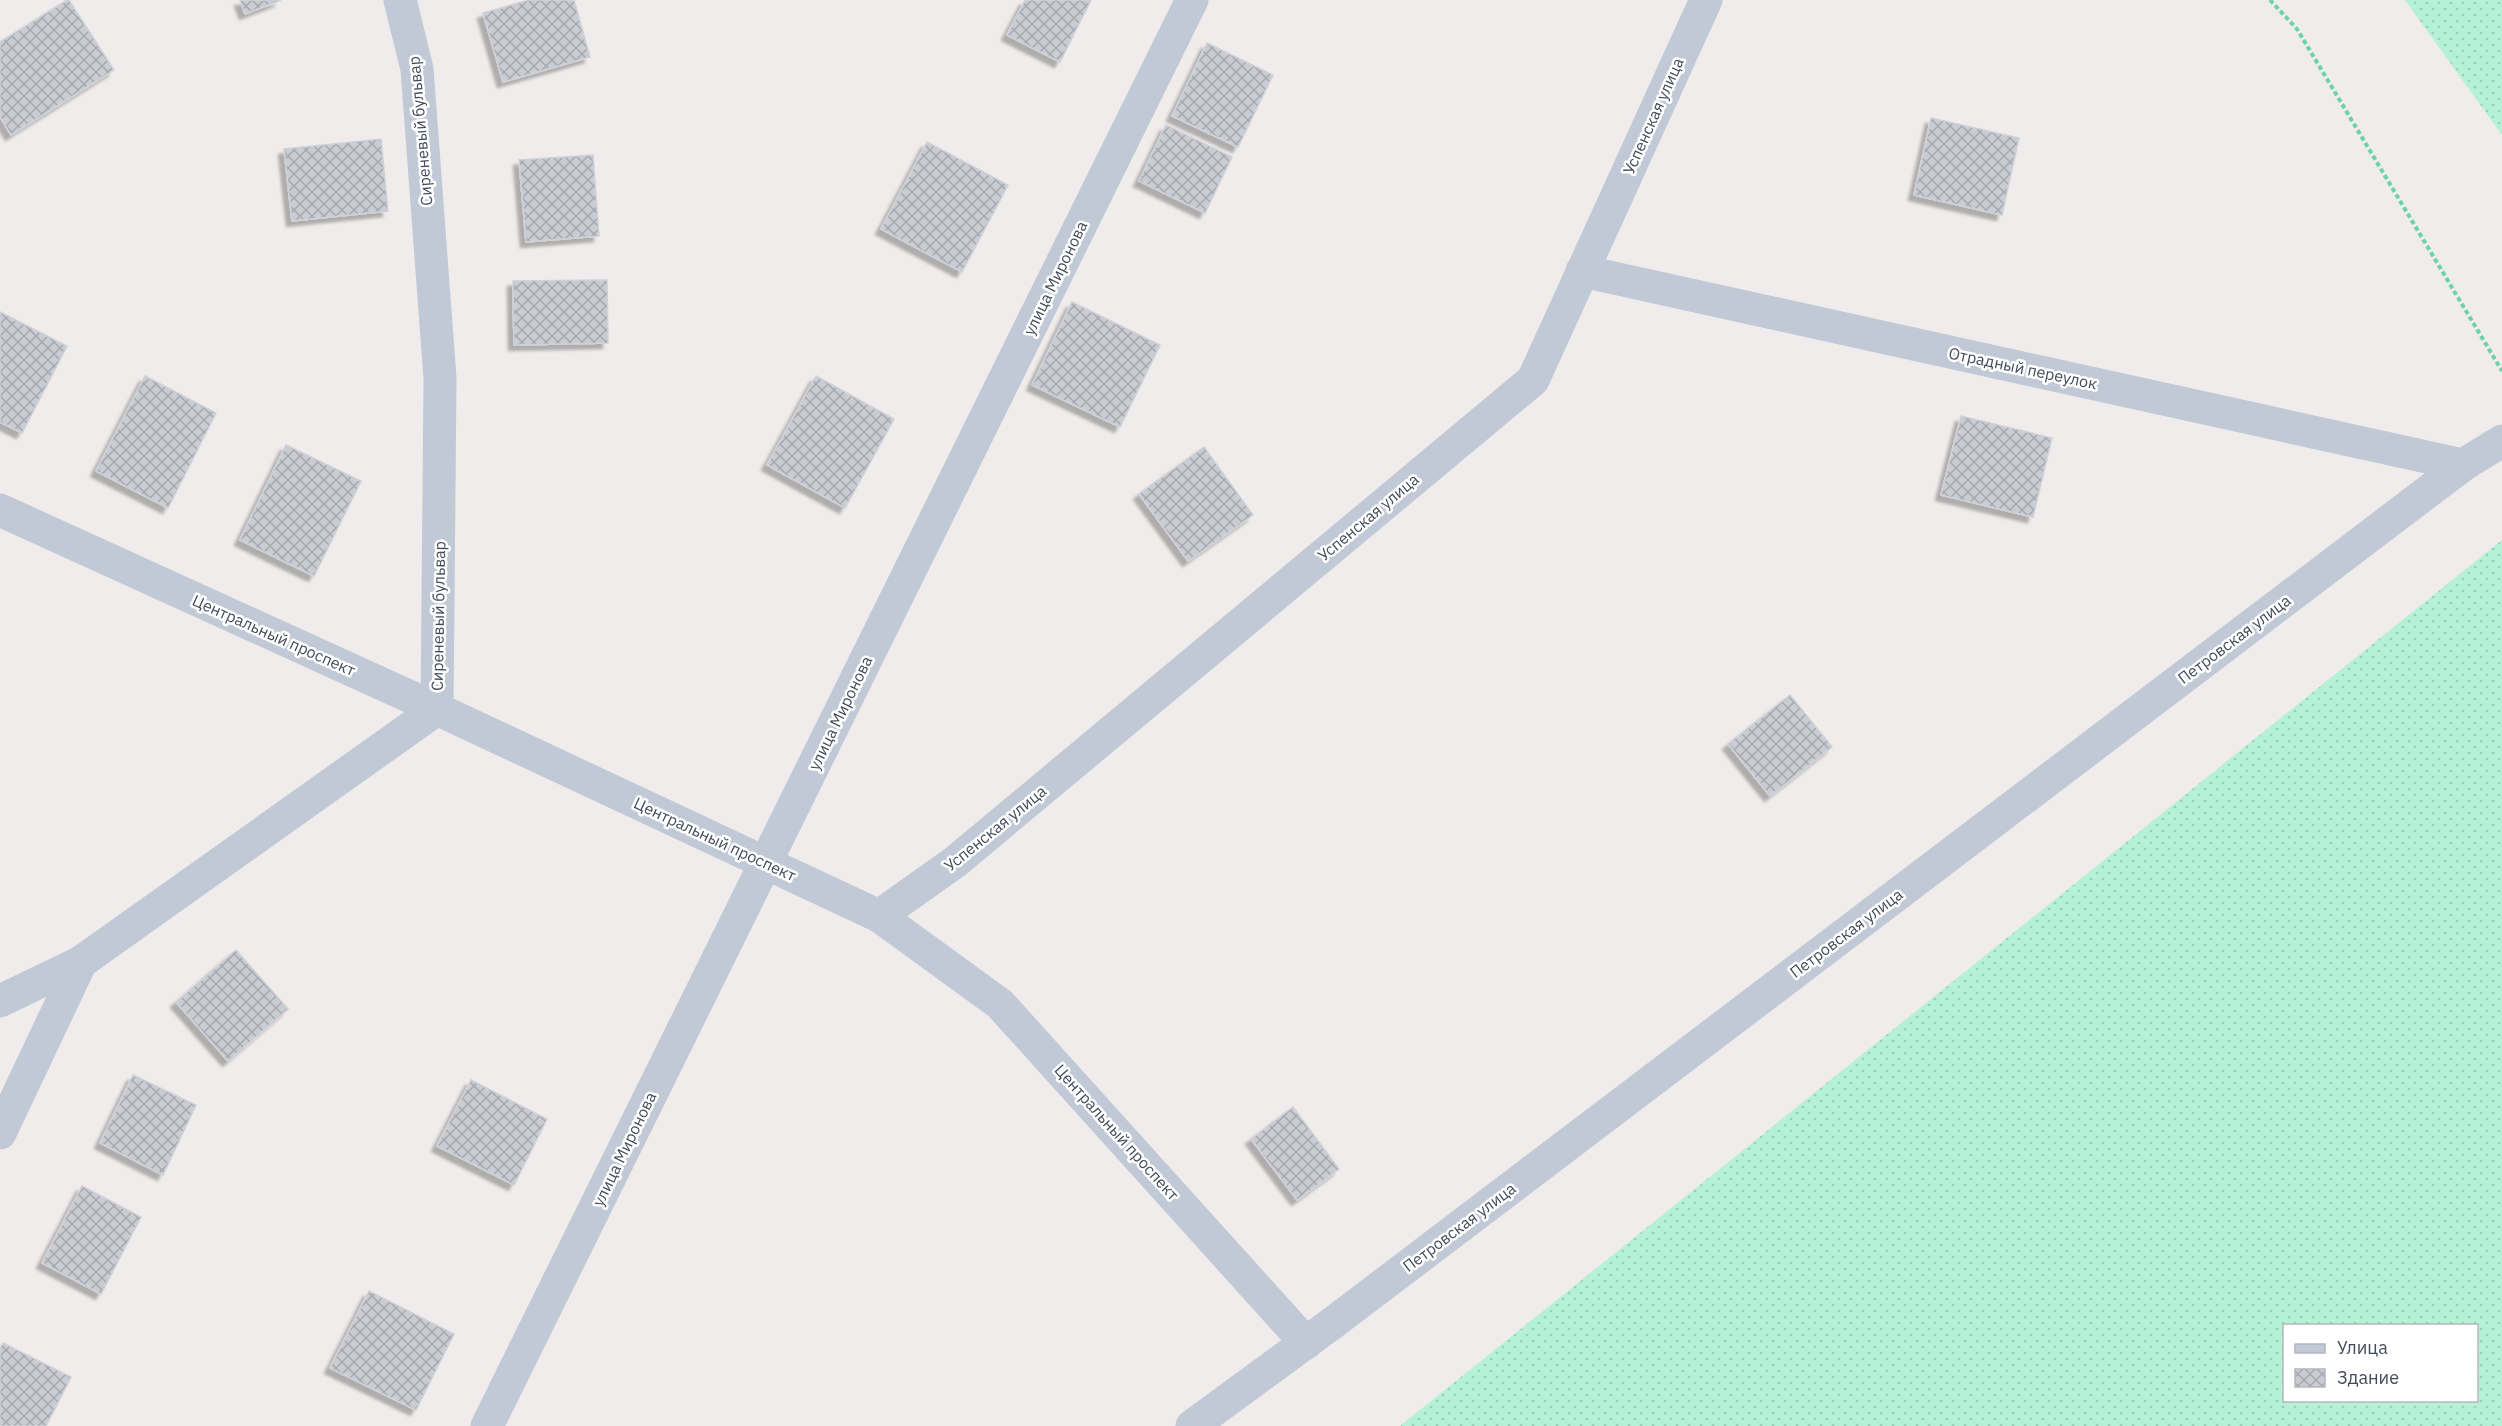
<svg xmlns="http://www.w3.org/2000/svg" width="2502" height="1426" font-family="'IBM Plex Sans',sans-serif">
  <defs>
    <pattern id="grass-dots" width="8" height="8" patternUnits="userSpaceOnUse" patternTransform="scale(1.5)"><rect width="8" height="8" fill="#b5f1d4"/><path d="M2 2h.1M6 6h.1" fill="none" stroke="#9dd0b8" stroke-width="1.8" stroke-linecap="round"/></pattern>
    <pattern id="building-cross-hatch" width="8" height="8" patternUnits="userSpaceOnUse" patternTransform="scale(1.5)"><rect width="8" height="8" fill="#caccd4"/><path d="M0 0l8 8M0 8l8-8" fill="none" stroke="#a6a8af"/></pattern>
    <filter id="shadow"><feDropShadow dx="-5.5" dy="5.5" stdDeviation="1.5" flood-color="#0004"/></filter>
  </defs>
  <rect width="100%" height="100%" fill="#efeceb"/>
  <g fill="url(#grass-dots)" fill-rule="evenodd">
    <polygon points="2405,0 2502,0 2502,135"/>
    <path d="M 2502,540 L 2502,1426 L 1400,1426 ZM 2284,1326 L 2476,1326 L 2476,1400 L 2284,1400 Z"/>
  </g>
  <g fill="url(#building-cross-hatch)" stroke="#cfd1d8" stroke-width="1.5" filter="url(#shadow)">
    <polygon points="67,0 69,0 114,70 11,135 0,117 0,42"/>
    <polygon points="240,0 281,0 245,14"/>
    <polygon points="529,0 574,0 590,57 503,82 483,13"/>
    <polygon points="1025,0 1091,0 1060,62 1007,35"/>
    <polygon points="1207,43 1273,75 1238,147 1172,116"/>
    <polygon points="1931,118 2019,138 2002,215 1914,195"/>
    <polygon points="1166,125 1232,157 1205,213 1139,181"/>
    <polygon points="381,139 388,211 292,221 284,149"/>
    <polygon points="927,142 1008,185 962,272 881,229"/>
    <polygon points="593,155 599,236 526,242 519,160"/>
    <polygon points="607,280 608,343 514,345 513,281"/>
    <polygon points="1072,302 1160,345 1120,427 1032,385"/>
    <polygon points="0,312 67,346 22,433 0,422"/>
    <polygon points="145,376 216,413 168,508 96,471"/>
    <polygon points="816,376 894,419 845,508 767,465"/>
    <polygon points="1961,416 2052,438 2033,517 1941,495"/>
    <polygon points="286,445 361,481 314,576 240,540"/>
    <polygon points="1204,447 1253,515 1188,561 1139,494"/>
    <polygon points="1790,695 1832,747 1770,796 1728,744"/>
    <polygon points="236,950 288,1009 228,1061 176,1002"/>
    <polygon points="133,1075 196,1105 163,1175 100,1143"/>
    <polygon points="471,1080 547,1119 514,1185 437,1146"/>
    <polygon points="1293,1107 1339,1169 1297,1200 1251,1139"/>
    <polygon points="82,1186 141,1217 101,1294 42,1263"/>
    <polygon points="369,1291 454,1334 416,1410 330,1368"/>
    <polygon points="3,1343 71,1377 46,1426 0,1426 0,1348"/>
  </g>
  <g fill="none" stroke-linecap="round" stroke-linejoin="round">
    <polyline stroke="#6bd2ac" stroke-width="4" stroke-dasharray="4.5 3" stroke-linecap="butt" points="2270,0 2297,29 2502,371"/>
    <g stroke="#c0c9d5" stroke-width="33">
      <polyline points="1582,271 2463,465"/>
      <polyline points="0,510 437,709 879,916 1000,1004 1306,1343"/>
      <polyline points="879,916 955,862 1533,380 1706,0"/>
      <polyline points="0,1001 81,962 437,709 440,378 417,69 400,0"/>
      <polyline points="0,1133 81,962"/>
      <polyline points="487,1426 1192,0"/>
      <polyline points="1192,1426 1334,1322 2463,465 2502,441"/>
    </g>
  </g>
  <g text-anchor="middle" stroke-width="5" stroke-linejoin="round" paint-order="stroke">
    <g font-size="16" fill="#434c5a" stroke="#fff">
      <text transform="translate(1653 116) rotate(-66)" y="6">Успенская улица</text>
      <text transform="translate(420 131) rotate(-95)" y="6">Сиреневый бульвар</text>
      <text transform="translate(1055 278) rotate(-64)" y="6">улица Миронова</text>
      <text transform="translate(2023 368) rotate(12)" y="6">Отрадный переулок</text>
      <text transform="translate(1368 517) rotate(-40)" y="6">Успенская улица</text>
      <text transform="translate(438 616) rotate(-89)" y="6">Сиреневый бульвар</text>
      <text transform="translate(274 635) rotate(24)" y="6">Центральный проспект</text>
      <text transform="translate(2234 639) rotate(-37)" y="6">Петровская улица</text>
      <text transform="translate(840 713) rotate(-64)" y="6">улица Миронова</text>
      <text transform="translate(995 828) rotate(-39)" y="6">Успенская улица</text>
      <text transform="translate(715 839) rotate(25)" y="6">Центральный проспект</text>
      <text transform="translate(1846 933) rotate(-37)" y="6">Петровская улица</text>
      <text transform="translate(1117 1132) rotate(48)" y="6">Центральный проспект</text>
      <text transform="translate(624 1149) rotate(-64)" y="6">улица Миронова</text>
      <text transform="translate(1459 1227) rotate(-37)" y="6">Петровская улица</text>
    </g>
  </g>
  <rect x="2283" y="1324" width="195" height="78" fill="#ffffff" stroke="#b4b7bd" stroke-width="1.5"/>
  <rect x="2295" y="1344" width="30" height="9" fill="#c0c9d5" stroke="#b4b7bd" stroke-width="1.5"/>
  <text x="2337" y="1354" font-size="18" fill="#434c5a">Улица</text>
  <rect x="2295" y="1369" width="30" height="18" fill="url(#building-cross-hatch)" stroke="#b4b7bd" stroke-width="1.5"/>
  <text x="2337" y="1384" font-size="18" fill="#434c5a">Здание</text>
</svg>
